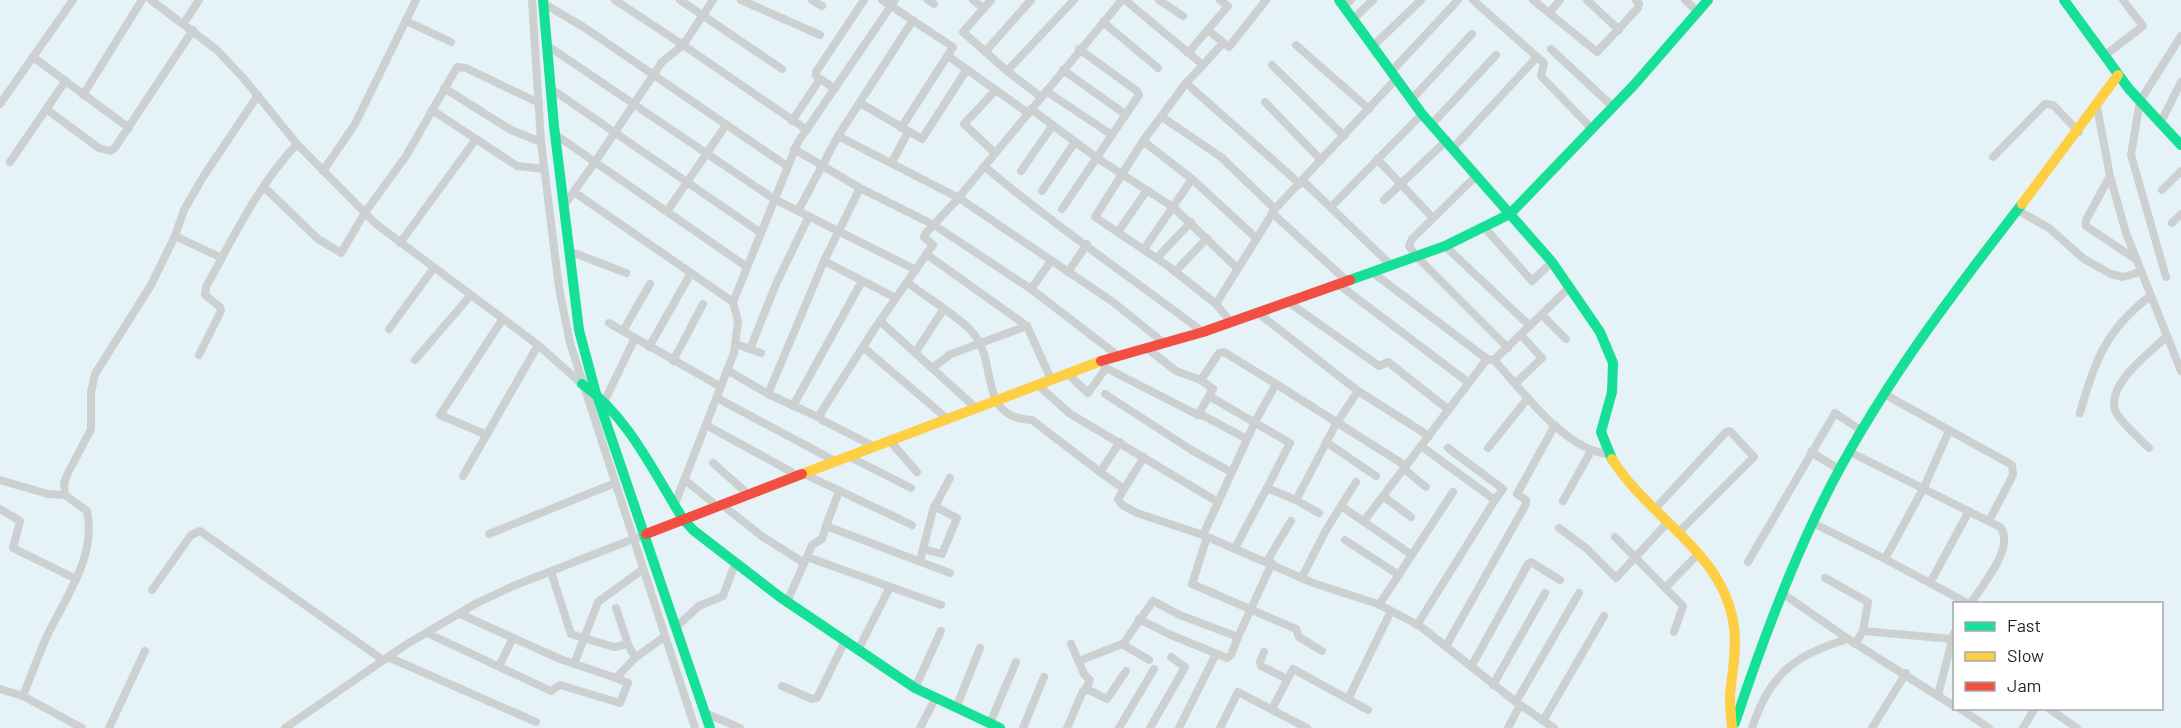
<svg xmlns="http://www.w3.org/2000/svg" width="2181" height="728" font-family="Barlow,sans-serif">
  <rect width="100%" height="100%" fill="#e5f2f7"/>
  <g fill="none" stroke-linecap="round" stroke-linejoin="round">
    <g stroke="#cdd0d1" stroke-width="8">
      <polyline points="151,0 217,50 245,80 297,144 376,224 538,345 581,383"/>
      <polyline points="532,0 541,142 559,288 570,343 695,728"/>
      <polyline points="680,0 782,69"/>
      <polyline points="713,0 683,45 807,130"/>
      <polyline points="741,0 820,35"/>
      <polyline points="812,0 822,6"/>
      <polyline points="882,0 953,47 901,128"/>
      <polyline points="928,0 934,4"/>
      <polyline points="973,0 983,8"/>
      <polyline points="991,0 963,32 1007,71"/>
      <polyline points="1125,0 1203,65 1186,83 1143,141 1095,217 1168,266 1216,304"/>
      <polyline points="1159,0 1183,16"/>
      <polyline points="1473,0 1544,63 1541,76 1592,129"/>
      <polyline points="1533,0 1597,52 1638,8 1639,4 1636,0"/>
      <polyline points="1587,0 1619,30"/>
      <polyline points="1685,0 1698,12"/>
      <polyline points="543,3 585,28 787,166"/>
      <polyline points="1344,6 1351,0"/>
      <polyline points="1550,12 1560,0"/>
      <polyline points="1353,19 1373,0"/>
      <polyline points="406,21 451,42"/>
      <polyline points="1103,22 1158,68"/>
      <polyline points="184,23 199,0"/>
      <polyline points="1208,30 1229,47 1266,0"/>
      <polyline points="1296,45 1369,109"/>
      <polyline points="548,46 774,199 916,270"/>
      <polyline points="1373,46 1421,0"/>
      <polyline points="1551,49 1613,107"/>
      <polyline points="985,52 1031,0"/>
      <polyline points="1188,53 1228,6 1220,0"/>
      <polyline points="948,56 1028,113"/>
      <polyline points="2104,56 2143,26 2123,0"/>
      <polyline points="33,57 129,128"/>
      <polyline points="1203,65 1223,43"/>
      <polyline points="1272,65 1344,136"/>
      <polyline points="1063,70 1125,114"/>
      <polyline points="1391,72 1458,0"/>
      <polyline points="1186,83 1300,184"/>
      <polyline points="444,88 511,130 541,142"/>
      <polyline points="835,89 816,76 816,72 864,0"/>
      <polyline points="553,90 761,233"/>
      <polyline points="1046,91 1112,135"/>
      <polyline points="83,95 142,0"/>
      <polyline points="1041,97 1007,71 1074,0"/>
      <polyline points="1411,100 1472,34"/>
      <polyline points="1265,102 1321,160"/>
      <polyline points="860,103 922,139 967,69"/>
      <polyline points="0,104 73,0"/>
      <polyline points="2097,107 2110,176 2126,233 2181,371"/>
      <polyline points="46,109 99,148 110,151 114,149 193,30"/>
      <polyline points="1031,109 1097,158 1173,207 1237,268"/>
      <polyline points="432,110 517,166 544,169"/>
      <polyline points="1162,117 1221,157 1275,209"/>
      <polyline points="792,121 820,79"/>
      <polyline points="1432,124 1496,55"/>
      <polyline points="2160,124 2181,82"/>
      <polyline points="556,135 595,162 662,62 683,45 615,0"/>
      <polyline points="838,136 959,198 1113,302 1164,343"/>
      <polyline points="1143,141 1192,179 1256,238"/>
      <polyline points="1453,148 1537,57"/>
      <polyline points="794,149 860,188 934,225 1031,289 1117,355"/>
      <polyline points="995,153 964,124 996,90"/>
      <polyline points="1993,157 2045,104 2053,105 2079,132"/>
      <polyline points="1377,159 1433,218"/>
      <polyline points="10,162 64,83"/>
      <polyline points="892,162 908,132"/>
      <path d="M 984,166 C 1054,225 1130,277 1203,332"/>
      <polyline points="323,171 355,124 416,0"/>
      <polyline points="1021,171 1053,125"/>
      <polyline points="1476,176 1412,239 1409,246 1416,256 1508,348"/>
      <polyline points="2110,176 2086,220 2086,226 2134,258"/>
      <polyline points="1303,181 1391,265"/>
      <polyline points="264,187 318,239 341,253 364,214 406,156 457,67 466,68 539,103"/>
      <polyline points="2162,190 2181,171"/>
      <polyline points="1042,191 1075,142"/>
      <polyline points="574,192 733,302"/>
      <polyline points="1384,200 1447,140"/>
      <polyline points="565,204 595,162 747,267"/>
      <polyline points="1331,207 1422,114"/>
      <polyline points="1062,209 1139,95 1137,91 1079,49"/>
      <polyline points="668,210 726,125"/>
      <polyline points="798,211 838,136 913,20"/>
      <polyline points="2019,211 2049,228 2084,259 2111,274 2123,277 2140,272"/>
      <polyline points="1272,213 1347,281"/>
      <polyline points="2172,223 2181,214"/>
      <polyline points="1484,227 1532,281 1552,262"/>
      <polyline points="1118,232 1147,190"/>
      <polyline points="175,236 222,258"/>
      <polyline points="400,243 476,139"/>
      <polyline points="1445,246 1530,326"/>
      <polyline points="1144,249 1192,179"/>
      <polyline points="569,251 626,273"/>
      <polyline points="926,254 1027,326 1051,379"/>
      <polyline points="1157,258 1191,222"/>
      <polyline points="824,261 896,298"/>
      <polyline points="1068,272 1087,244"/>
      <polyline points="1175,272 1207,238"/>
      <polyline points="1372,272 1487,359"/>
      <polyline points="2166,277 2131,155 2140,101 2181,36"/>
      <path d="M 907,282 C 925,297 959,316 973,333 C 999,364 977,418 1032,420 L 1100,472 L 1120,442"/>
      <polyline points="1338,284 1469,383"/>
      <polyline points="1031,289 1051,261"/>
      <polyline points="1288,302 1379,366 1388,362 1449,410"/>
      <polyline points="1258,313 1358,391 1429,436"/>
      <polyline points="1542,315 1566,339"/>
      <polyline points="880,321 976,408"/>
      <polyline points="1230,321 1216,304 1275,209 1396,79"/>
      <polyline points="609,323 721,387"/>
      <polyline points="389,329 433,269"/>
      <polyline points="623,331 650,284"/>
      <polyline points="736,344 761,353"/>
      <polyline points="649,347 691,273"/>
      <polyline points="863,347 945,417"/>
      <polyline points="1147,348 1176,371 1201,380 1219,353 1224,352 1276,384"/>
      <polyline points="750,349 776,284 809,216"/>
      <polyline points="915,353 943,310"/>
      <path d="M 199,355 L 221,311 L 220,307 L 205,295 L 206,287 C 233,238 258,185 297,144"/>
      <polyline points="415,360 470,296"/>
      <path d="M 1494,360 C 1523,391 1564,450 1609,454"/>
      <polyline points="673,361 703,304"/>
      <polyline points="932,368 951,354 1027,326"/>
      <polyline points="1106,368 1198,415 1213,389 1201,380"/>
      <polyline points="727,370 768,394 824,261 860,188"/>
      <polyline points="1067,373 1088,393 1106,368 1104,365"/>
      <polyline points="1516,383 1542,358 1521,335"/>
      <polyline points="1037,384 1069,413 1216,501"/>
      <polyline points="768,394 820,418"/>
      <polyline points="1105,394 1193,451 1231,472"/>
      <polyline points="1886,395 2012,465 2013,475 1989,521"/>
      <polyline points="1209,396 1290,443 1267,488"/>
      <polyline points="717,398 835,461"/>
      <polyline points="604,402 635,338"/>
      <polyline points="793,406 862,281"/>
      <path d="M 2080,413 C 2094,362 2106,330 2149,297"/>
      <polyline points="1198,415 1204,416 1247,439"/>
      <polyline points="706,425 797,475"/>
      <polyline points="1949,431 1924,487 1885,559 1969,604"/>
      <polyline points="487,435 440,415 502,320"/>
      <polyline points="889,440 917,472"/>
      <polyline points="1326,442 1376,476"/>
      <polyline points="873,446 822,420 820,414 875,328 933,245 924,237 925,234 955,202 1122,0"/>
      <polyline points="1448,448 1503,489 1495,500"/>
      <polyline points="1488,448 1528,398"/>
      <path d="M 2149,448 C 2141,440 2118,420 2115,410 C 2107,384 2150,352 2166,337"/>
      <polyline points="1811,452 1840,470"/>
      <path d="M 1850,452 L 2000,527 C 2016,546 1982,586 1970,604"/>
      <polyline points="848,456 911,488"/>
      <polyline points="713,463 748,494"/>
      <polyline points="1404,469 1426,487"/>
      <polyline points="1100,472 1124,489 1144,457"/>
      <polyline points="802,473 912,525"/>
      <polyline points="463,476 538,345"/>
      <polyline points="0,480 48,494 65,495"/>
      <polyline points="685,480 717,506"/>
      <polyline points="1124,489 1118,499 1122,505 1137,513 1203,535 1313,583 1378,604 1420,626 1516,702 1554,728"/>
      <polyline points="839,491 826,526 950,573"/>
      <polyline points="1383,496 1411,517"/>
      <polyline points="1296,500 1319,513"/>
      <polyline points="1563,501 1591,451"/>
      <polyline points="721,504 763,537 804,563"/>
      <polyline points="674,506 734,353 738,321 733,302 798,142 895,0"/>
      <polyline points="1341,506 1412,555"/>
      <polyline points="0,509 20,521 13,548 76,579"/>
      <polyline points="1655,509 1726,432 1730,431 1754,457 1679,532"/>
      <polyline points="1364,521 1487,359 1494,360 1570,287"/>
      <polyline points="1813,523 1885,559"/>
      <polyline points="1559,528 1586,548 1616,578 1668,522"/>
      <polyline points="489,534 615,483"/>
      <polyline points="1203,535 1255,422 1276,384 1406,466"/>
      <polyline points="1207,537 1192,584 1296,629 1299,637 1322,651"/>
      <polyline points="1615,537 1683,606 1674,632"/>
      <polyline points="1345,540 1399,575"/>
      <polyline points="1235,548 1267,488 1296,500 1336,424 1358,391"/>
      <polyline points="923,549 942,554 957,518 934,506"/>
      <polyline points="807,557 941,605"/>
      <polyline points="920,561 933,510 950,478"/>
      <polyline points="1267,561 1291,521"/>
      <polyline points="1748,562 1835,413 1862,431"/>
      <polyline points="551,572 571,634 614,647 628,644 635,658"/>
      <polyline points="1302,577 1326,530 1356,482"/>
      <polyline points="1825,578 1868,602 1863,631"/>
      <polyline points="1930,583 1969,511"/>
      <polyline points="1665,588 1699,553"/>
      <polyline points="152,590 191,535 200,531 383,660"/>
      <polyline points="1782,593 1848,639"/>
      <polyline points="787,602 812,545 822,539 826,526"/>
      <polyline points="1379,605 1453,492"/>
      <polyline points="616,608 628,644"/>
      <polyline points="460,614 560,659 616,678 635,658 664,637"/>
      <polyline points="1139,619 1171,635 1227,658 1231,655 1238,637"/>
      <polyline points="1417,625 1495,500 1421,446"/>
      <polyline points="676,627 699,606 723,596 735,564"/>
      <polyline points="427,633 551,691 560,685 620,703 628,683 616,678"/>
      <polyline points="1071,644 1084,674 1090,680 1085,690"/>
      <polyline points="1123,644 1153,601 1180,615 1238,637 1272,563"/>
      <polyline points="1855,644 1863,631 1952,639"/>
      <polyline points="1446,646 1526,504 1526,500 1517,494 1555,425"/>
      <polyline points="858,650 890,587"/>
      <polyline points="1264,652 1260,662 1261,666 1287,679"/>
      <polyline points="388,657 536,722"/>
      <polyline points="1079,661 1122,644 1149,660"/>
      <polyline points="574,664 598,602 642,570"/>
      <polyline points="499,666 513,638"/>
      <polyline points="1471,667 1528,564 1531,562 1560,580"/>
      <polyline points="1493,685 1545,593"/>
      <polyline points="782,686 812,699 817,698 845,641"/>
      <polyline points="915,688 941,631"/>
      <polyline points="0,689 23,696"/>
      <polyline points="1938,695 1954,633"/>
      <polyline points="1348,699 1391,611"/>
      <polyline points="1516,702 1579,593"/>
      <polyline points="956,708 980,648"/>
      <polyline points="1959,708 1989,728"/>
      <polyline points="2048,708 2077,728"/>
      <polyline points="1272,709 1293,669 1368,710"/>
      <polyline points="705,713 740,728"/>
      <polyline points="1543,721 1604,616"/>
      <polyline points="990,723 1016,662"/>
      <path d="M 82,728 L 23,696 C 31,676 38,656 47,636 C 65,598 97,556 87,511 L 65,495 L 64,483 L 67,475 L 91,429 L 91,392 L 95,374 L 151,285 L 175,236 L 184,210 L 203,177 L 258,95"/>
      <polyline points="109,728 145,651"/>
      <polyline points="285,728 407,644 477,603 513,586 646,534"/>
      <polyline points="920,728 935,699"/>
      <polyline points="1023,728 1044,677"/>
      <polyline points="1067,728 1083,691 1089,690 1107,699 1126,671"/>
      <polyline points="1119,728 1154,669"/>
      <polyline points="1150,728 1185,667 1171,657"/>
      <polyline points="1179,728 1216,654"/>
      <polyline points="1220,728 1238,692 1307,728"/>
      <polyline points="1508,728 1520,705"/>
      <path d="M 1752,728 C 1769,675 1795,654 1848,639 L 1954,706"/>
      <polyline points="1872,728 1906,673"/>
      <polyline points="2023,728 2035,708"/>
    </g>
    <g stroke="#16e098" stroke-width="10">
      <polyline points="543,0 554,126 579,330 595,390 710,728"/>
      <polyline points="1339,0 1422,114 1552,262 1600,332 1613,363 1612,392 1601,432 1612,459"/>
      <polyline points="2064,0 2129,89 2181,145"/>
      <polyline points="1350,280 1445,246 1510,214 1634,85 1708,0"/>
      <path d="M 582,384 C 628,416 654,473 683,519 L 693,530 L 780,597 L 915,688 L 1000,728"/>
      <path d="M 1735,723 C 1760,648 1787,574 1822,503 C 1875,395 1949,298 2022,204"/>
    </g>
    <g stroke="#ffcf43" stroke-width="10">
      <polyline points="2022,204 2118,75"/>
      <path d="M 1612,459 C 1649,519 1724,551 1734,627 C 1737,650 1732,673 1730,696 C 1730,706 1731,717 1732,728"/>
      <polyline points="802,474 1101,361"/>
    </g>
    <g stroke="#f24e42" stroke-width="10">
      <polyline points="1101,361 1203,332 1350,280"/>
      <polyline points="646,534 802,474"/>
    </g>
  </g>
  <rect x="1953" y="602" width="210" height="108" fill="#ffffff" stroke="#a4a8a9" stroke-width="1.5"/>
  <rect x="1965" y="622" width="30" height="9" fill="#16e098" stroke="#a4a8a9" stroke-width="1.5"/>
  <text x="2007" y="632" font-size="18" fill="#1c2528">Fast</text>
  <rect x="1965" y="652" width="30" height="9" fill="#ffcf43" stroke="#a4a8a9" stroke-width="1.5"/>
  <text x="2007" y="662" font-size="18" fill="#1c2528">Slow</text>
  <rect x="1965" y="682" width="30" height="9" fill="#f24e42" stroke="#a4a8a9" stroke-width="1.5"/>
  <text x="2007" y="692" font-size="18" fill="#1c2528">Jam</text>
</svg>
